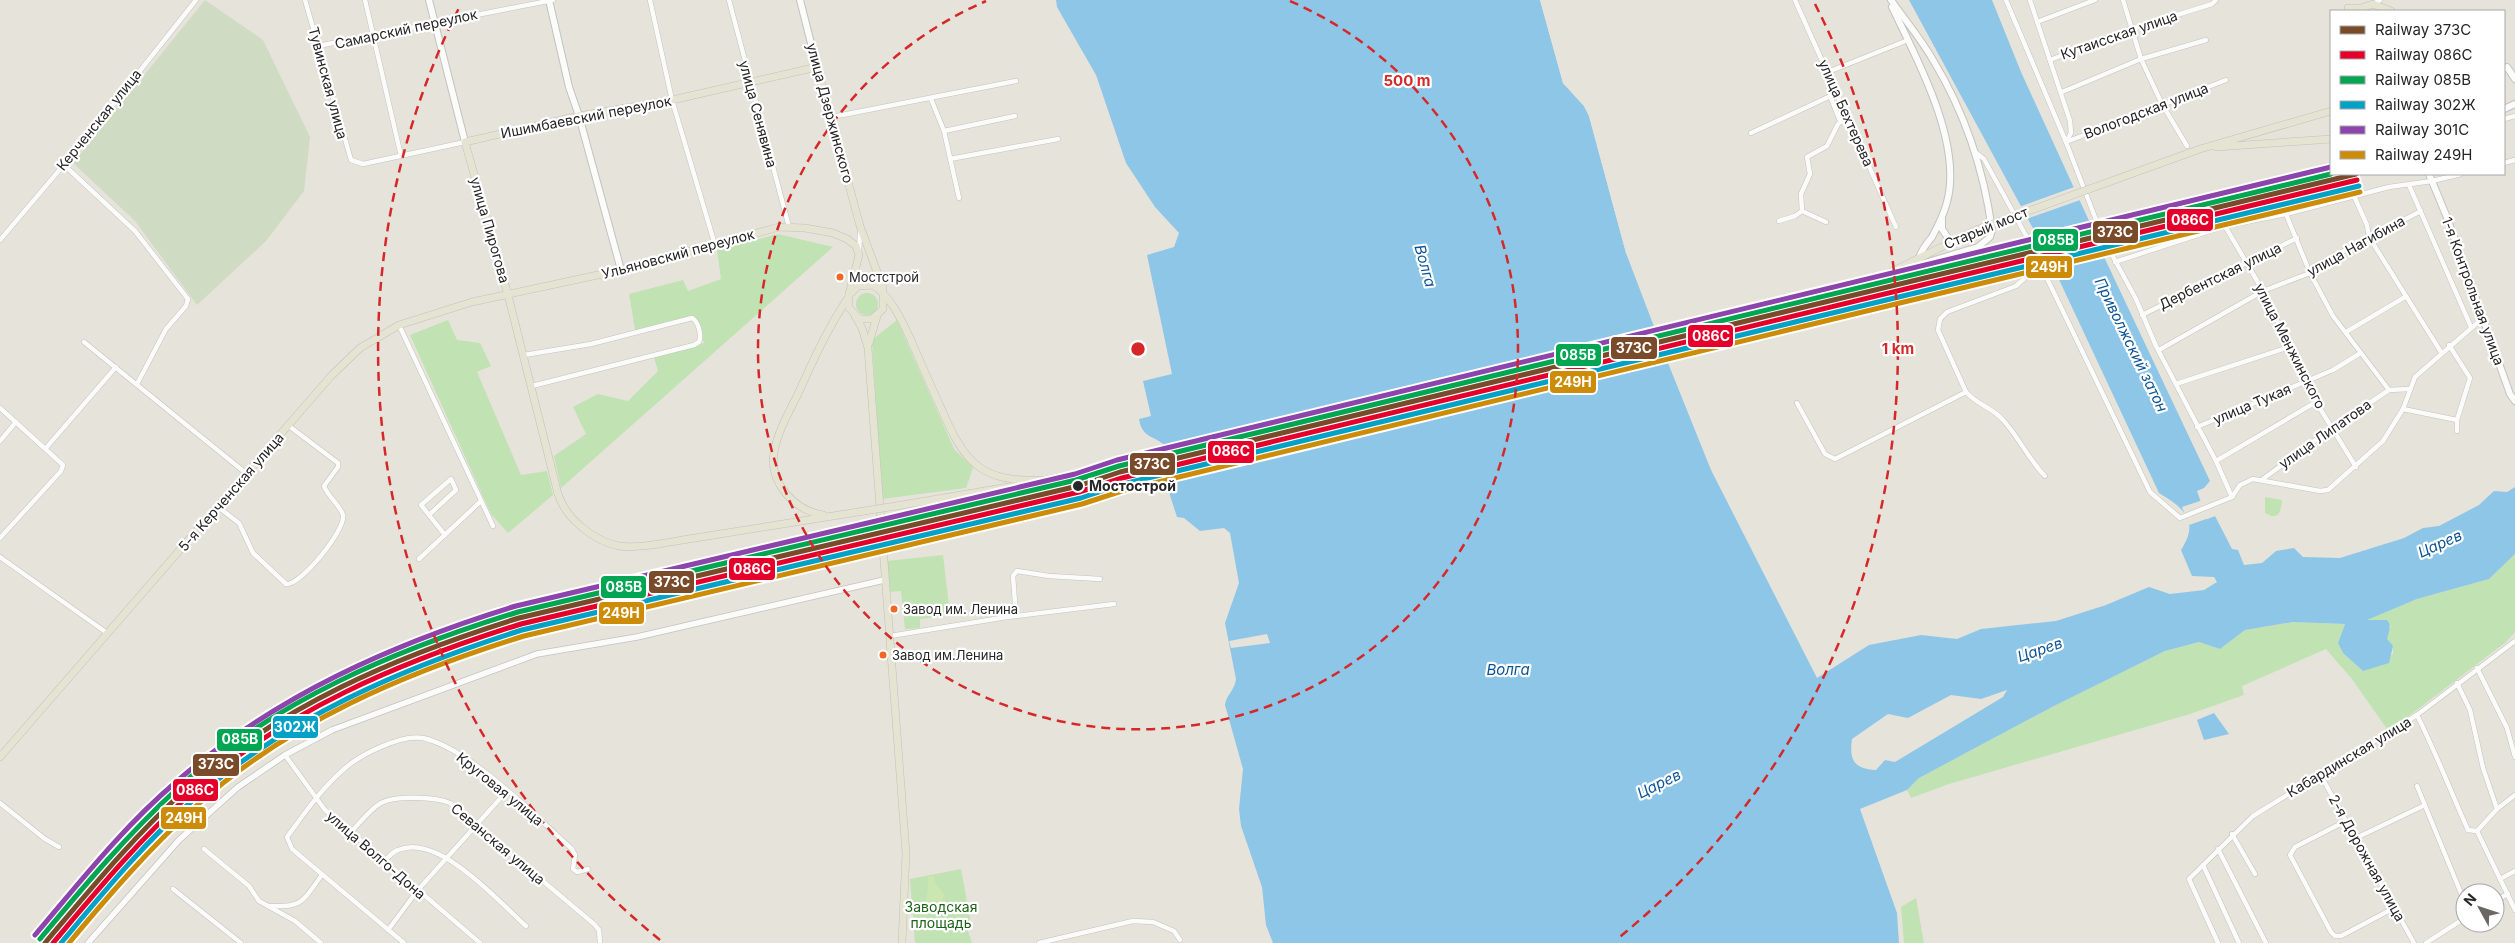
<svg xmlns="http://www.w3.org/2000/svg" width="2515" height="943" font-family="Inter,sans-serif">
  <rect width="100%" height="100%" fill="#e6e3db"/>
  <g fill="#c1e2b3">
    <polygon points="778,234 833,247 561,488 554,456 586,434 573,407 598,394 628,401 658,371 654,357 704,343 697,319 692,318 636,335 629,294 683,280 688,291 721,279 717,250"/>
    <circle cx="867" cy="304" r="11"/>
    <polygon points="448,320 457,340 480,343 491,366 477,372 521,475 547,471 553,495 508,533 491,514 410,335"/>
    <polygon points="897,320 954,449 973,468 966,488 882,499 872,340"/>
    <path d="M 2265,497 L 2282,500 C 2281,508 2281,517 2271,516 L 2265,513 Z"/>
    <polygon points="2515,554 2515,632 2506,642 2409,716 2387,729 2352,679 2326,649 2242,686 2244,695 2190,714 1949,784 1911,798 1907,790 1919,778 2052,707 2165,651 2199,642 2220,649 2245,630 2293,622 2345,624 2338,643 2343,653 2363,671 2393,654 2393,646 2386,639 2391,626 2366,620 2417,599 2489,579"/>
    <polygon points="943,555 950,615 920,619 920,628 905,629 901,591 889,592 887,561"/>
    <polygon points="961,869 970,918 968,931 972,943 915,943 910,879"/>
    <polygon points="1916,898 1924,943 1904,943 1901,907"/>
  </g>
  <polygon fill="#cfdbc2" points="205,0 263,40 310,137 304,191 266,241 197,305 135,221 73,163"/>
  <path fill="#cce6b1" d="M 934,876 L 935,884 L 944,894 L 940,908 L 928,911 C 923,898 930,889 928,877 Z"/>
  <g fill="#8ec6e8" fill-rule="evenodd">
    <path d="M 1056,0 L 1540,0 L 1563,83 L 1584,106 L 1589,116 L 1626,253 L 1666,358 L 1711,470 L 1817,678 L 1869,645 L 1921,635 L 1957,639 L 1981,629 L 2056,621 L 2106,605 L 2149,587 L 2170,594 L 2204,590 L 2217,582 L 2214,577 L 2192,576 L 2181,550 C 2200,521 2184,508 2159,493 L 2048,256 L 1909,0 L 1992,0 L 2021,72 L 2095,234 L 2096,240 L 2210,481 L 2204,488 L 2197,491 L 2207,519 L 2215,516 L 2232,549 L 2238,550 L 2244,565 L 2262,563 L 2276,551 L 2294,548 L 2303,557 L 2340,558 L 2404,538 L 2423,528 L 2439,526 L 2479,505 L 2494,491 L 2507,492 L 2515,487 L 2515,554 L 2489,579 L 2417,599 L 2367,620 L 2387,620 C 2392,626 2389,631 2387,639 L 2393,646 L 2389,663 L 2363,671 L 2343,653 L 2338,643 L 2345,624 L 2293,622 L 2245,630 L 2220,649 L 2199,642 L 2165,651 L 2052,707 L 1919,778 L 1907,790 L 1860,809 L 1897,913 L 1899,943 L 1273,943 L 1266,925 L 1262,887 L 1241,826 L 1239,809 L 1243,769 L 1225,705 C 1226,695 1235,690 1236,679 L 1225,623 L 1239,583 L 1230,533 L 1224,528 L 1200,531 L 1184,518 L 1177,517 L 1164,477 L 1168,458 L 1165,446 C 1155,435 1142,439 1139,419 L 1151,416 L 1143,381 L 1172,374 L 1147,255 L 1174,247 L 1179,233 L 1155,207 L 1126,163 L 1096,75 L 1057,7 ZM 2007,690 L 2003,697 L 1895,762 L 1885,760 L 1876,770 C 1854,769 1849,760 1852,739 L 1888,714 L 1908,718 L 1951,695 L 1981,699 Z"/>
    <polygon points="2214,713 2229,734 2204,740 2197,720"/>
  </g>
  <g fill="#e6e3db">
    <polygon points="1540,0 1543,0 1566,82 1586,104 1592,115 1628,253 1626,253 1589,116 1584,106 1563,83"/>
    <polygon points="2077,186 2083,199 2026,219 2019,207"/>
    <polygon points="1657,328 1662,343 1164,463 1163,448"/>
    <polygon points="2203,500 2209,516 2214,514 2215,516 2189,525 2182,507"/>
    <polygon points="1267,634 1270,643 1231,648 1229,641"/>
  </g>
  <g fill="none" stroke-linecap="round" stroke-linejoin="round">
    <defs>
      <g id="minor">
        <polyline points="305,0 351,160 363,164 465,142"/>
        <polyline points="365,0 401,156"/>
        <polyline points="650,0 672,100 715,245"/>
        <polyline points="729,0 789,227"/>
        <polyline points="1795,0 1896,227"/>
        <polyline points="2006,0 2066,142 2226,80"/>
        <polyline points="2030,0 2070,121 2071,133 2066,142 2103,238 2136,299 2156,346 2216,461 2232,497"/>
        <polyline points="2123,0 2141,59 2162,104 2187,146"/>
        <polyline points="2373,4 2380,0"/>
        <polyline points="2037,22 2095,0"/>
        <polyline points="318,46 553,0"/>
        <polyline points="2050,60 2132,29 2212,4 2216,0"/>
        <polyline points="1828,72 1908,40"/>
        <polyline points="2062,92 2141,59 2206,40"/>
        <polyline points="1830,96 1840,121"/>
        <polyline points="931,99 944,131 959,198"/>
        <polyline points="832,117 1016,81"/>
        <polyline points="2504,119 2515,116"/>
        <polyline points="944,131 1015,116"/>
        <polyline points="1751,133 1837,93"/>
        <polyline points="1974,151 1984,159 2030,243 2150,492 2180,518 2232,497"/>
        <polyline points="950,159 1058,139"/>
        <polyline points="2504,163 2515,160"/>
        <polyline points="63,164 135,231 188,299 186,306 166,329 137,384"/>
        <polyline points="2409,185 2471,327"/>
        <polyline points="2354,196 2367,225 2369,237 2441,352"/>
        <polyline points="1802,211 1826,222"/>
        <polyline points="2286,214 2310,273 2333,316 2389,390 2409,389"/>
        <polyline points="1779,221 1795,216 1802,211 1801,194 1810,174 1807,157 1827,146 1838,124 1847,118"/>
        <polyline points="2225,226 2263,291 2316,402 2356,467"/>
        <polyline points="0,240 90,134 196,0"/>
        <polyline points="859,252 860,233"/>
        <path d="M 2036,258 L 2027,276 L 2016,286 L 1947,312 L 1940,319 L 1938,330 L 1966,392 C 1976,404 1993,408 2003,420 C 2019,437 2028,459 2045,476"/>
        <polyline points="2115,262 2225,226 2286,214 2389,187 2432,181 2461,174"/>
        <polyline points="2142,315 2297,238"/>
        <polyline points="399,325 493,526"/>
        <polyline points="2346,332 2405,297"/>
        <polyline points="84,342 247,474"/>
        <polyline points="2449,345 2470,378 2457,420 2457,431"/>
        <polyline points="2159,350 2263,291 2310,273 2313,267 2421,211"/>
        <path d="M 524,355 L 591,344 L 692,318 C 698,321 702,335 699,342 L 694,345 L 532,386"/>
        <polyline points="2176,384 2289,347"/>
        <polyline points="1797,403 1825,454 1835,459 1966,392"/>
        <polyline points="0,408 63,465 61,471 0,538"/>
        <polyline points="2403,409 2457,420"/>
        <polyline points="2197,427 2333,370 2359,354"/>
        <polyline points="0,441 16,422"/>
        <polyline points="46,448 116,367"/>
        <polyline points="2216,461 2316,402"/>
        <polyline points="2263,479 2333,427 2389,390"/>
        <polyline points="2232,497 2240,485 2253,479 2320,491 2328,490 2383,441 2403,409 2415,377 2483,318"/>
        <path d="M 218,507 L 239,523 L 253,553 L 286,584 C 300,586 346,530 343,515 C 340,505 328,497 324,486 L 338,467 L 338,463 L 289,426"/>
        <polyline points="429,515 456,490 451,479 421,505 445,535"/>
        <polyline points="0,557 107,633"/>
        <polyline points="419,559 481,501"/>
        <polyline points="1016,616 1013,576 1017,571 1049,576 1100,579"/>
        <polyline points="890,636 1007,617 1114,604"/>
        <polyline points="2477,668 2507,728 2515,757"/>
        <polyline points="2457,683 2470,710 2483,768 2497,809"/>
        <path d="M 2417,715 C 2436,753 2451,792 2468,830 L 2477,831 L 2515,910"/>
        <polyline points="285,755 325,810 480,943"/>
        <polyline points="2320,774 2414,943"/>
        <polyline points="2417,786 2465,903"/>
        <polyline points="0,803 45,839 59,847"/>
        <polyline points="2346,821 2295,847 2290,855 2331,932 2335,936 2341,936 2394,908"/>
        <polyline points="2477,831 2497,809 2515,795"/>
        <path d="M 350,833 C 360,823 370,809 381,803 C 395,795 436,797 450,803 L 594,924 L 599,930 L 600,943"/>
        <polyline points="2232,834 2255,874"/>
        <polyline points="2356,838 2425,805"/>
        <polyline points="204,849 249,886 259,901 295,921 321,943"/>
        <polyline points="2218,849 2266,943"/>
        <path d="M 383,862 C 388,858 392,852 398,850 C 439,833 498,901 526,926"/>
        <polyline points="2203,865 2239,943"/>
        <polyline points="2500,879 2515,871"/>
        <polyline points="173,889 241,943"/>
        <polyline points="2495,901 2508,894"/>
        <path d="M 268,906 C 304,908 302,901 322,875"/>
        <polyline points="388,930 417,891 506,792"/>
        <path d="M 404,943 L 292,849 L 287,837 C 304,814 321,789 343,770 C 359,755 401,734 423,738 C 471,749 535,816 572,849 L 575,855 L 573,869 L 577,872 L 588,869"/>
        <polyline points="1039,943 1133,921 1153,922 1174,931 1180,940"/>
        <polyline points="2218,943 2189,879 2253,816 2417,715 2515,641"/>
        <polyline points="2426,943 2465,918"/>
      </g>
      <polyline id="tertiary" points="88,943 179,840 238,787 285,755 332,730 537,654 637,637 884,580"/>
      <g id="secondary">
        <polyline points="429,0 465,142"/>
        <polyline points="549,0 569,87 579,116 621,270"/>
        <polyline points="800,0 817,67"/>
        <path d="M 1891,0 C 1905,20 1921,39 1933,60 C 1964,111 1984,171 1992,230 L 1990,237 L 1978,247 L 1895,272"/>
        <path d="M 1892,7 C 1917,59 1963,143 1947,202 C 1944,214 1938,226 1932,237 C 1927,243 1920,252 1919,259"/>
        <polyline points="2504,68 2507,67 2515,79"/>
        <polyline points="2504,109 2515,104"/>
        <polyline points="2429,174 2446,215 2510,394 2515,401"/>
        <polyline points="1942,219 1942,229 1950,241"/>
      </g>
      <g id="primary">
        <polyline points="2348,8 2361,8 2373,4 2391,11"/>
        <polyline points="2216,147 2331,139"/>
        <polyline points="2200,149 2331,111"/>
        <polyline points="855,316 862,328 868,348 906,853 902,943"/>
        <polyline points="869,343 877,316"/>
        <polyline points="1157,456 1183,448 1822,295 1885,275 1976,230"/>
        <polyline points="1041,481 1160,456"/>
        <polyline points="896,506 1026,484"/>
        <path d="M 864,511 C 808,520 751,529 695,538 C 673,541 641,549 619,546 C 594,541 566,519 558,494 L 508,295 L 465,142 L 579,116 L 672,100 L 817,67 L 860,226 L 883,288 L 883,309 L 872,319 L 860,319 L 849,308 L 849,295 L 858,286 L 873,285 C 891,297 901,319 910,338 C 920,361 930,384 941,408 C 965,464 981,483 1045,480"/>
        <path d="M 823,515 C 794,510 769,483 774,453 C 777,433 788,414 797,396 C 812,363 827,329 848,298"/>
        <polyline points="0,757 331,376 360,348 399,325 472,302 621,270 779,227 805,228 833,233 847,239 856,246 859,255 849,294"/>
      </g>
    </defs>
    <use href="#minor" stroke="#c3c2c1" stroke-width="5.5"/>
    <use href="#tertiary" stroke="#c3c2c1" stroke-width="7"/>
    <use href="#secondary" stroke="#c3c2c1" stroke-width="8"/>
    <use href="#primary" stroke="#c3c1bf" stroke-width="8"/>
    <use href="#minor" stroke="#fbfbfa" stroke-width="4.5"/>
    <use href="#tertiary" stroke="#fbfbfa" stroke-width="5.5"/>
    <use href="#secondary" stroke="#fbfbfa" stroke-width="6"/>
    <use href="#primary" stroke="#e5e3d1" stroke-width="7"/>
    <defs>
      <g id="primary-bridge">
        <polyline points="1976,230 2200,149"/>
        <polyline points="864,511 896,506"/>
      </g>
    </defs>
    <use href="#primary-bridge" stroke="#c3c1bf" stroke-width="8" stroke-linecap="butt"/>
    <use href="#primary-bridge" stroke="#e5e3d1" stroke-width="7"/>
    <defs>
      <path id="rail-1" d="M 45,943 C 89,891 132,838 183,792 C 279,706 397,656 519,618 L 1078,486 L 1120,472 L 2356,174"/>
      <path id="rail-2" d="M 53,943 C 96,892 137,842 186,798 C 282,711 400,662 521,624 L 1079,492 L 1122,478 L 2357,180"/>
      <path id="rail-3" d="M 40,939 C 84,886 127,835 178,788 C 274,701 395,650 518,612 L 1076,480 L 1119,466 L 2331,174"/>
      <path id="rail-4" d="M 61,943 C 103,893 143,844 192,801 C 288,717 402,668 522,630 L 1081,498 L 1123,484 L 2359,186"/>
      <path id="rail-5" d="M 35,935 C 80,882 123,827 176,782 C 275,696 392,644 516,606 L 1075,474 L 1117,460 L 2331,167"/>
      <path id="rail-6" d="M 69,943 C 109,895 149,849 195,807 C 288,722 405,673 524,636 L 1082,504 L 1125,490 L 2360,192"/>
    </defs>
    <use href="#rail-1" stroke="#fff" stroke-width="9"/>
    <use href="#rail-2" stroke="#fff" stroke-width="9"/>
    <use href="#rail-3" stroke="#fff" stroke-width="9"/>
    <use href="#rail-4" stroke="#fff" stroke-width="9"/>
    <use href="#rail-5" stroke="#fff" stroke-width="9"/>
    <use href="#rail-6" stroke="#fff" stroke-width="9"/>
    <use href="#rail-1" stroke="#7a4b2a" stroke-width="5"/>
    <use href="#rail-2" stroke="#e4002b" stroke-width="5"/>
    <use href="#rail-3" stroke="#00a651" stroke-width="5"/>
    <use href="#rail-4" stroke="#02a2c6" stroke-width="5"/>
    <use href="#rail-5" stroke="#8e44ad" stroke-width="5"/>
    <use href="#rail-6" stroke="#cd8c08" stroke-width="5"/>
  </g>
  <g fill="none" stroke="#d62828" stroke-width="2.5" stroke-dasharray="9 6">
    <path d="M1290 1A380 380 0 1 1 986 1"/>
    <path d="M660 940A760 760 0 0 1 461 4M1815 4A760 760 0 0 1 1616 940"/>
  </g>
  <g fill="#f26522" stroke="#fff" stroke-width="2">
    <circle cx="840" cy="277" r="4.5"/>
    <circle cx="894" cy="609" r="4.5"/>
    <circle cx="883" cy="655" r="4.5"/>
  </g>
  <circle fill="#262626" stroke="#fff" stroke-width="2" cx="1078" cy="486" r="6"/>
  <g text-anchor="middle" stroke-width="4.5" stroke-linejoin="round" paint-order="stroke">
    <g font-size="13" fill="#262626" stroke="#fff" text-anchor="start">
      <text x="849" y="282">Мостстрой</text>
      <text x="903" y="614">Завод им. Ленина</text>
      <text x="892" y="660">Завод им.Ленина</text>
    </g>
    <g font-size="14" fill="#262626" stroke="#fff">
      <text transform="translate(406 29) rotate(-12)" y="5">Самарский переулок</text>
      <text transform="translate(2119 35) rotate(-19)" y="5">Кутаисская улица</text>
      <text transform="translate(328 83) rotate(75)" y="5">Тувинская улица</text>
      <text transform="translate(2146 111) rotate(-21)" y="5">Вологодская улица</text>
      <text transform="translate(830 113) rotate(75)" y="5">улица Дзержинского</text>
      <text transform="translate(1846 113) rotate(66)" y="5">улица Бехтерева</text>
      <text transform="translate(758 114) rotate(75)" y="5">улица Сенявина</text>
      <text transform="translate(586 117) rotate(-11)" y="5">Ишимбаевский переулок</text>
      <text transform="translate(99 120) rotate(-51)" y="5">Керченская улица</text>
      <text transform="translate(1986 228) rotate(-22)" y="5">Старый мост</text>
      <text transform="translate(490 230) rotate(74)" y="5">улица Пирогова</text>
      <text transform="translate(2356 246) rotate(-29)" y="5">улица Нагибина</text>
      <text transform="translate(678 254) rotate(-15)" y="5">Ульяновский переулок</text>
      <text transform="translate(2220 276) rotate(-26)" y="5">Дербентская улица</text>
      <text transform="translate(2473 291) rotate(70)" y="5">1-я Контрольная улица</text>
      <text transform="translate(2290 346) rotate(63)" y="5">улица Менжинского</text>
      <text transform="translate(2252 404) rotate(-23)" y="5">улица Тукая</text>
      <text transform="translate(2325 434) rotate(-35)" y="5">улица Липатова</text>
      <text transform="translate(231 492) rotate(-49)" y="5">5-я Керченская улица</text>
      <text transform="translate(2349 757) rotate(-31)" y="5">Кабардинская улица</text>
      <text transform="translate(500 789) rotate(39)" y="5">Круговая улица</text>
      <text transform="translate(498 844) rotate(40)" y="5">Севанская улица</text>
      <text transform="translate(376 855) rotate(41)" y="5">улица Волго-Дона</text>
      <text transform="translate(2367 858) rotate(61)" y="5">2-я Дорожная улица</text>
    </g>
    <g font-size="14" font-weight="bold" fill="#262626" stroke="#fff" text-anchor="start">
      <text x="1089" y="491">Мостострой</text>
    </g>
    <g font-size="14" fill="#1e6118" stroke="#fff">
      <text x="941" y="912">Заводская<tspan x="941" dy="16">площадь</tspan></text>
    </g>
    <g font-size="15" font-style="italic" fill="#0d5494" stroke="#fff">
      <text transform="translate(1425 266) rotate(74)" y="5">Волга</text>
      <text transform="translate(2131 345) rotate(64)" y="5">Приволжский затон</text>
      <text transform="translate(2440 544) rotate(-24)" y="5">Царев</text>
      <text transform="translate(2040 650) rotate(-19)" y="5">Царев</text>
      <text x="1508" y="675">Волга</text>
      <text transform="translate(1659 784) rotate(-26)" y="5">Царев</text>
    </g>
  </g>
  <circle cx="1138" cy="349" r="8" fill="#d62828" stroke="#fff" stroke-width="2.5"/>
  <g font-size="15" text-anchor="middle" font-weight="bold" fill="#d62828" stroke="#fff" stroke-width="4.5" stroke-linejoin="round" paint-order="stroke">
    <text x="1407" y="86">500 m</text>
    <text x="1898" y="354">1 km</text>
  </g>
  <g stroke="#fff" stroke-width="2">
    <rect x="2166" y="208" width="48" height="24" rx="5" fill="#e4002b"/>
    <rect x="2092" y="220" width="47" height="24" rx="5" fill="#7a4b2a"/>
    <rect x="2032" y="228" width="47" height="24" rx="5" fill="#00a651"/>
    <rect x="2025" y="255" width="48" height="24" rx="5" fill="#cd8c08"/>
    <rect x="1687" y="324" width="47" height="24" rx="5" fill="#e4002b"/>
    <rect x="1610" y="336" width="48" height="24" rx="5" fill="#7a4b2a"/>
    <rect x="1555" y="343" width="47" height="24" rx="5" fill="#00a651"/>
    <rect x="1549" y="370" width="48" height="24" rx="5" fill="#cd8c08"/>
    <rect x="1207" y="440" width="48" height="24" rx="5" fill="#e4002b"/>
    <rect x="1129" y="452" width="47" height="24" rx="5" fill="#7a4b2a"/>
    <rect x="728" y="557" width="48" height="24" rx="5" fill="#e4002b"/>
    <rect x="648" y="570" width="47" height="24" rx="5" fill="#7a4b2a"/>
    <rect x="600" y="575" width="47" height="24" rx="5" fill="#00a651"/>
    <rect x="598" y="601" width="47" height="24" rx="5" fill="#cd8c08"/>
    <rect x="272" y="715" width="47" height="24" rx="5" fill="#02a2c6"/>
    <rect x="216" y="728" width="47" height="24" rx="5" fill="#00a651"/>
    <rect x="192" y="753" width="48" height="24" rx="5" fill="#7a4b2a"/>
    <rect x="172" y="778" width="47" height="24" rx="5" fill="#e4002b"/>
    <rect x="160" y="806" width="47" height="24" rx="5" fill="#cd8c08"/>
  </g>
  <g font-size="14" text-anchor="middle" font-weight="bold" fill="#fff">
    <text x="2190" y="225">086С</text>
    <text x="2115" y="237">373C</text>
    <text x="2056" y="245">085В</text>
    <text x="2049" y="272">249Н</text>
    <text x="1711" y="341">086С</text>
    <text x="1634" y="353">373C</text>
    <text x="1578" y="360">085В</text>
    <text x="1573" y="387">249Н</text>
    <text x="1231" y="456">086С</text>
    <text x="1152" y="469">373C</text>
    <text x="752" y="574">086С</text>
    <text x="672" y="587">373C</text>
    <text x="624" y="592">085В</text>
    <text x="621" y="618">249Н</text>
    <text x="295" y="732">302Ж</text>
    <text x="240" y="744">085В</text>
    <text x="216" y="769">373C</text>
    <text x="195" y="795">086С</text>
    <text x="184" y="823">249Н</text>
  </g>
  <rect x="2330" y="10" width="175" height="165" fill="#ffffff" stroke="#a8a8a8"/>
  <rect x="2340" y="26" width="25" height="8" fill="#7a4b2a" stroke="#a8a8a8"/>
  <text x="2375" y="35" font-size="15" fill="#262626">Railway 373C</text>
  <rect x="2340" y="51" width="25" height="8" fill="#e4002b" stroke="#a8a8a8"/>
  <text x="2375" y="60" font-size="15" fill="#262626">Railway 086С</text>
  <rect x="2340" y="76" width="25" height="8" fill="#00a651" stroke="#a8a8a8"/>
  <text x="2375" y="85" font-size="15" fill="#262626">Railway 085В</text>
  <rect x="2340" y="101" width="25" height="8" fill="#02a2c6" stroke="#a8a8a8"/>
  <text x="2375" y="110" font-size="15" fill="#262626">Railway 302Ж</text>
  <rect x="2340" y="126" width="25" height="8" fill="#8e44ad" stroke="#a8a8a8"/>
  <text x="2375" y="135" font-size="15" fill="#262626">Railway 301С</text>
  <rect x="2340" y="151" width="25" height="8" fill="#cd8c08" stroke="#a8a8a8"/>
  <text x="2375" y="160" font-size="15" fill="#262626">Railway 249Н</text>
  <g transform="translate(2480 908) rotate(310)"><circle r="24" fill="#ffffff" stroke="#a8a8a8"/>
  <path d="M0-4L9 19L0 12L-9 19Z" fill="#696865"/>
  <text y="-8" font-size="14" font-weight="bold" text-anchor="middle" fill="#262626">N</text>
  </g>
</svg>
